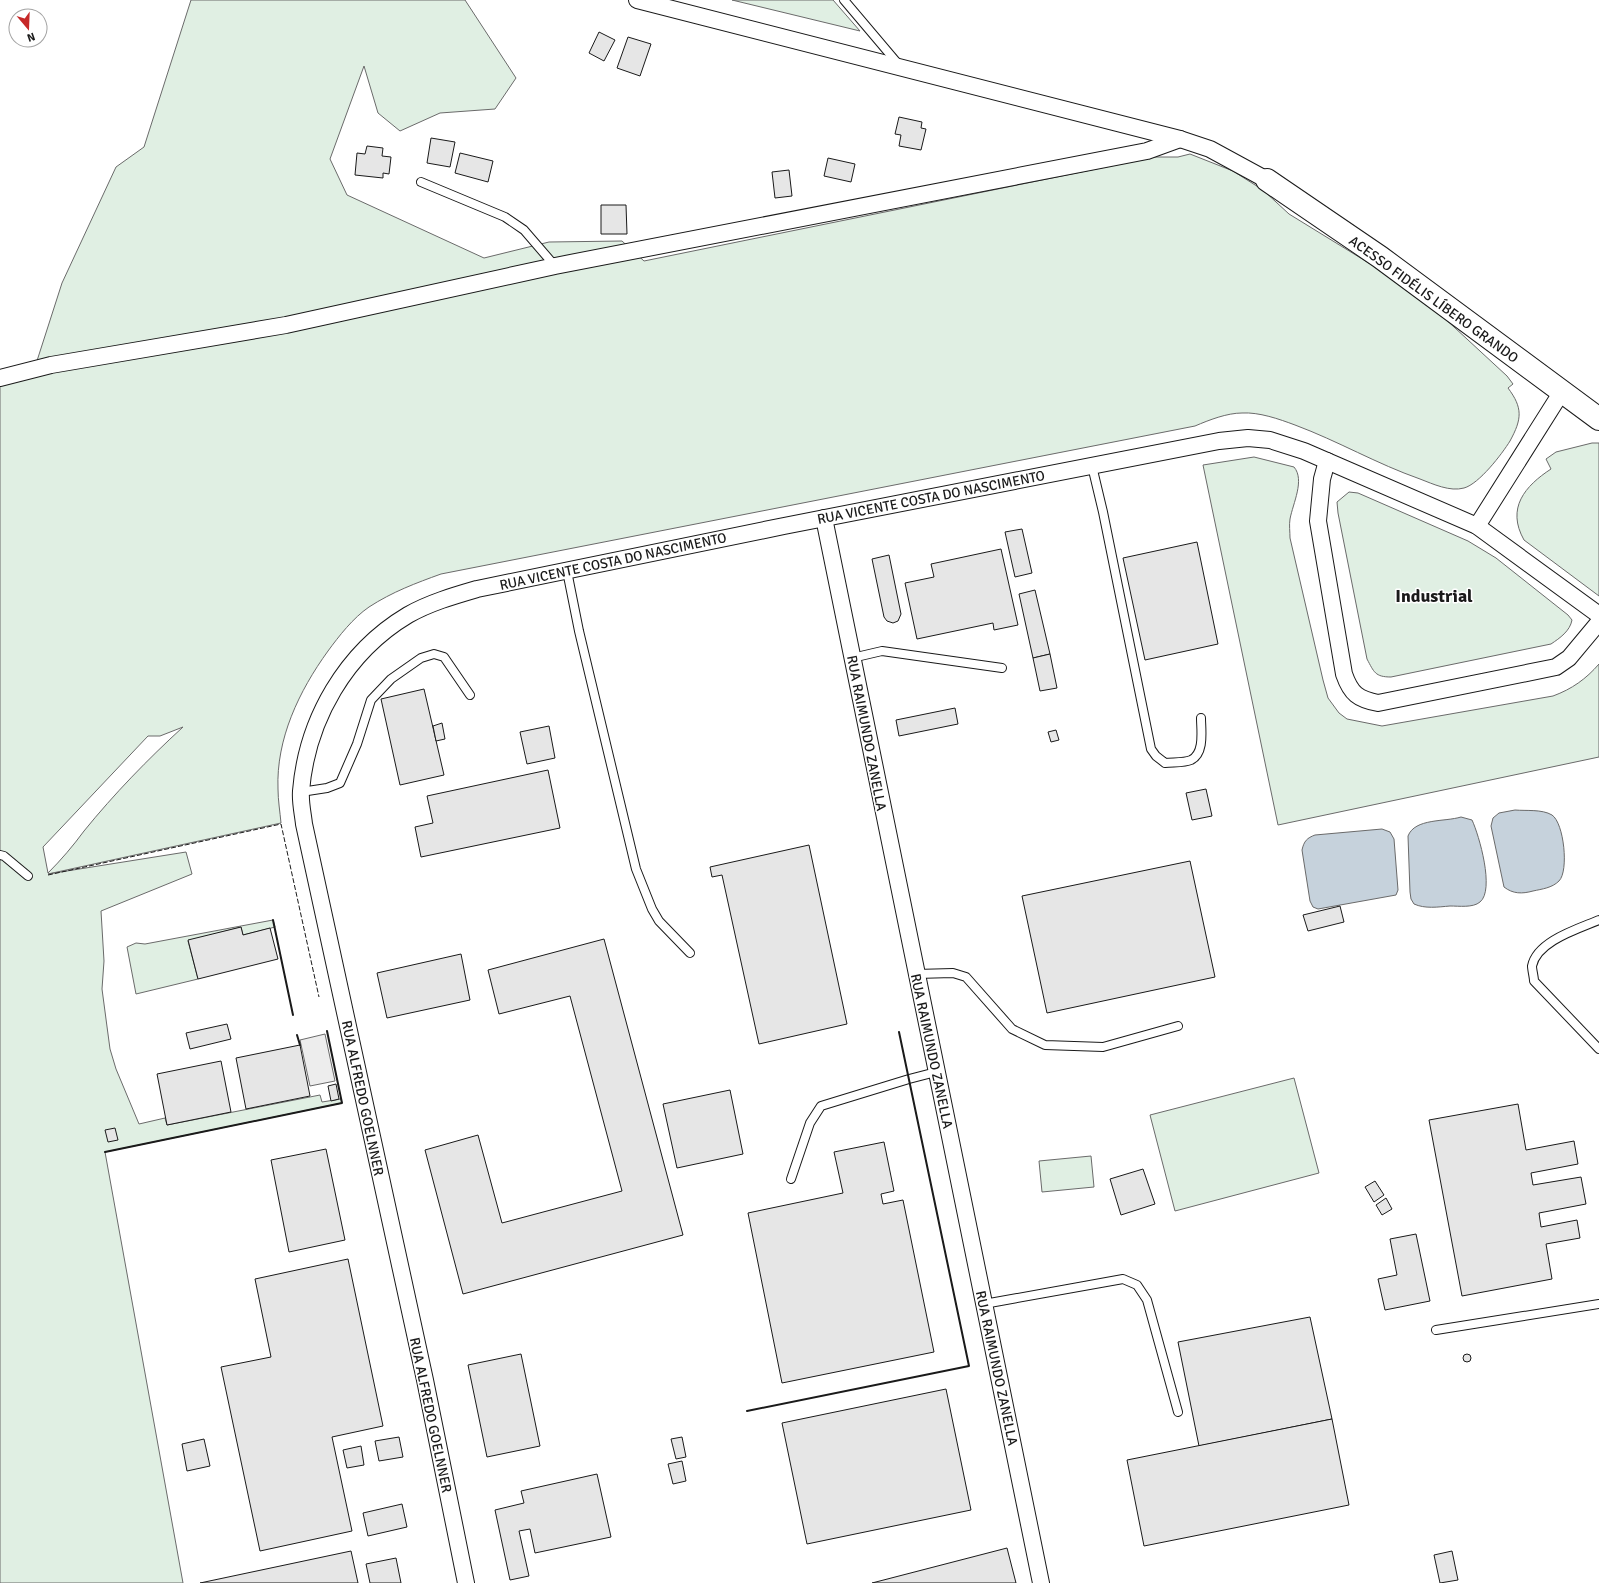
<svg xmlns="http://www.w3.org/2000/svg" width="1599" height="1583" font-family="Signika,sans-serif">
  <rect width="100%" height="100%" fill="#fff"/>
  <g fill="#e0efe3" stroke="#6a6a6a" fill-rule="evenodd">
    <path d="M 191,0 L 465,0 L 516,78 L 495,109 L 440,113 L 400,131 L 378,113 L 364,66 L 330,159 L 347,195 L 484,258 L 549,242 L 622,241 L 644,261 L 1155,157 L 1178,157 L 1190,154 L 1233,171 L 1263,190 L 1289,214 L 1372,265 L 1441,315 L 1507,376 L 1513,384 L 1508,388 C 1523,408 1522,419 1510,441 C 1502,454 1479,484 1464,488 C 1450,492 1433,484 1420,479 C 1377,464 1338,441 1295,425 C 1279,419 1259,412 1242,413 C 1227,413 1209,420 1195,426 L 441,574 C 416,583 392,592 369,607 C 353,618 339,636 328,651 C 299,691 276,739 278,789 C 278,800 280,812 281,823 L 48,874 L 186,852 L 192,874 L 101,911 L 104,961 L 102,989 L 110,1049 L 116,1069 L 139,1124 L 165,1118 L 167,1125 L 320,1095 L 322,1102 L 341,1099 L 342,1103 L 105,1152 L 183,1583 L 0,1583 L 0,374 L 35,367 L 62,283 L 116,167 L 144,147 ZM 183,727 C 148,759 114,794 84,831 C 73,846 61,860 48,873 L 43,847 L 148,736 L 160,736 Z"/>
    <polygon points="732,0 833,0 860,31"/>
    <path d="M 1592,443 L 1599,443 L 1599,596 L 1524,540 C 1506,508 1525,486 1551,469 L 1546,459 L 1556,452 Z"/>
    <path d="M 1254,457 L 1294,467 C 1305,480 1293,503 1290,519 C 1289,525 1290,532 1290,538 L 1323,680 L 1328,698 L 1339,713 L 1347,719 L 1382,726 L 1553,696 C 1572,689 1586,679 1599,664 L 1599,757 L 1278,825 L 1203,465 Z"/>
    <path d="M 1349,492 L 1358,493 L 1468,541 L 1496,558 L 1568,615 L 1572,620 C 1570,631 1560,638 1551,644 L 1391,677 C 1375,677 1374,672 1367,659 L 1338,513 L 1337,502 Z"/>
    <polygon points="273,920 275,927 243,935 241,927 188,941 198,979 136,994 127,947 136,943 145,944"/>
    <polygon points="1294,1078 1319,1173 1175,1211 1150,1115"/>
    <polygon points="1091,1156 1094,1187 1042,1192 1039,1161"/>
  </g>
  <polygon fill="#ededed" stroke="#6a6a6a" points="325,1034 335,1081 310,1086 300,1040"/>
  <g fill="#c6d2dc" stroke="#6a6a6a">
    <path d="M 1515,810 C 1526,811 1542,809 1552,815 C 1564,823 1569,871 1559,881 C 1552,888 1542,889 1533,891 C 1522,894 1513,894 1504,887 L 1491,826 L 1493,818 L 1499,813 Z"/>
    <path d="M 1461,817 L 1472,820 C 1479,835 1495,890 1480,902 C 1473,908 1459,906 1450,906 C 1438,907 1425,909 1414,904 L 1411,899 L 1410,892 L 1408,836 C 1415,818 1445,822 1461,817 Z"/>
    <path d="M 1382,829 L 1390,832 L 1394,839 L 1398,890 L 1396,895 L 1318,909 L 1313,907 L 1310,901 L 1302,850 C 1304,841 1307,838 1315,835 Z"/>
  </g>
  <g fill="#e6e6e6" stroke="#1a1a1a">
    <polygon points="599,32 615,40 604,61 589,53"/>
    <polygon points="628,37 651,44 640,76 617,68"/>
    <polygon points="899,117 922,122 921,128 926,129 921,150 899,146 901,135 895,134"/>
    <polygon points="431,138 455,142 450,167 427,163"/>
    <polygon points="367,146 383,148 382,156 391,157 389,174 383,173 383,178 355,175 357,153 365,154"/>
    <polygon points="460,153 493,161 488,182 455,173"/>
    <polygon points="828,158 855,164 851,182 824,176"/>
    <polygon points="789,170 792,196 775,198 772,172"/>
    <polygon points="601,205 626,205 627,234 601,234"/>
    <polygon points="1022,529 1032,573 1015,577 1005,532"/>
    <polygon points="1197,542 1218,644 1145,660 1123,558"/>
    <polygon points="1001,549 1018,625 994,630 993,623 917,639 905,583 934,577 931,564"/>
    <polygon points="889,555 901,614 898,621 893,623 887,621 884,617 872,559"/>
    <polygon points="1035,590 1050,654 1033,658 1019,594"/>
    <polygon points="1050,654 1057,688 1040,691 1033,658"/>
    <polygon points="424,689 444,775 400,785 381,699"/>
    <polygon points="955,708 958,724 899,736 896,720"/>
    <polygon points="442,723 445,739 436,741 433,726"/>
    <polygon points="549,726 555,758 527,764 520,732"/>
    <polygon points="1056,730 1059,740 1051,742 1048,732"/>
    <polygon points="548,770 560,828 421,857 415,827 433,823 427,796"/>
    <polygon points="1206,789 1212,816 1192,820 1186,793"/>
    <polygon points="809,845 847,1024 759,1044 722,875 712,877 710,867"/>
    <polygon points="1190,861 1215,977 1047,1013 1022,896"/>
    <polygon points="1340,906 1344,922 1308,931 1303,915"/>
    <polygon points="241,927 243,935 270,928 278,959 198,979 188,940"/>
    <polygon points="604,939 683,1235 463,1294 425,1150 478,1135 502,1223 622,1191 570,996 499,1014 488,970"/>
    <polygon points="461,954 470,1000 387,1018 377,973"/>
    <polygon points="227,1024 231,1039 190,1049 186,1033"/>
    <polygon points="300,1045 310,1096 246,1109 236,1058"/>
    <polygon points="221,1061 231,1112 167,1125 157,1074"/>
    <polygon points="336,1084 339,1099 331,1101 328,1086"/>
    <polygon points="730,1090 743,1154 677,1168 663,1104"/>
    <polygon points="1518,1104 1526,1150 1574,1141 1578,1164 1531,1173 1533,1185 1581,1177 1586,1204 1539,1213 1541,1227 1577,1220 1580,1238 1546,1244 1552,1279 1462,1296 1429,1120"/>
    <polygon points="115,1128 118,1140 108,1142 105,1130"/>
    <polygon points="884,1142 894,1191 881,1194 883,1204 903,1200 934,1352 782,1383 748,1213 843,1193 834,1152"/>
    <polygon points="326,1149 345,1240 289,1252 271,1160"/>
    <polygon points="1143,1169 1155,1204 1121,1215 1110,1179"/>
    <polygon points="1375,1181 1384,1195 1374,1202 1365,1187"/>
    <polygon points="1386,1198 1392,1209 1382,1215 1376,1205"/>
    <polygon points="1416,1234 1430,1301 1385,1310 1378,1279 1397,1275 1390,1239"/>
    <polygon points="348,1259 383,1426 332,1437 352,1531 260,1551 221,1367 271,1357 255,1279"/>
    <polygon points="1310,1317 1332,1419 1199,1446 1178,1342"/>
    <circle cx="1467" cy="1358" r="4"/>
    <polygon points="521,1354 540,1446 487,1457 468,1365"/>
    <polygon points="946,1389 971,1510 807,1544 782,1423"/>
    <polygon points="1332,1419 1349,1505 1144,1546 1127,1460"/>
    <polygon points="399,1437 403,1457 379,1461 375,1441"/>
    <polygon points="682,1437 686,1457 676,1459 671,1439"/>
    <polygon points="204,1439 210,1466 187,1471 182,1444"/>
    <polygon points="361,1446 364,1465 347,1468 343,1450"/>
    <polygon points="682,1461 686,1481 673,1484 668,1464"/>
    <polygon points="597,1474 611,1537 535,1553 530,1529 519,1531 529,1576 510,1580 495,1510 524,1503 521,1491"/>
    <polygon points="402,1504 407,1527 368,1536 363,1513"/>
    <polygon points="1007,1548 1016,1583 872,1583"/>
    <polygon points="351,1551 358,1583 200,1583"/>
    <polygon points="1452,1551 1458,1580 1440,1583 1434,1555"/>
    <polygon points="396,1558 401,1583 370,1583 366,1564"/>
  </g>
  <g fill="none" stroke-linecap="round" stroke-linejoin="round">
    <defs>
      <g id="lane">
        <polyline points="844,0 899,65"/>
        <polyline points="421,182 505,217 524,230 555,266"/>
        <path d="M 1092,466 L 1103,512 L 1151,749 L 1156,756 L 1165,763 C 1173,762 1184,763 1191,760 C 1205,753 1201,730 1201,718"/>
        <polyline points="567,571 579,631 636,869 652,909 659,921 690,953"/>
        <polyline points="852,658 882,651 1002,668"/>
        <polyline points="301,792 327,788 340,783 357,744 371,700 391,679 421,658 434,654 444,657 470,695"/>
        <polyline points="0,855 4,856 28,876"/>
        <path d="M 1599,920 C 1578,929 1537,941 1532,966 C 1532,970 1534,977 1534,981 L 1599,1049"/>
        <polyline points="916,974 953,973 966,977 1012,1029 1045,1045 1103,1047 1178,1026"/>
        <polyline points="791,1179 810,1123 821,1106 909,1079 936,1072"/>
        <polyline points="984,1304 1123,1279 1137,1285 1147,1300 1178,1412"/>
        <polyline points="1436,1330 1599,1304"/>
      </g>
      <g id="street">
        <polyline points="637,0 1180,139 1210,149 1267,180"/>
        <polyline points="0,378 51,365 286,325 555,266 1147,151 1180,139"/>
        <path d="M 1327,461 L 1322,479 L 1318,521 L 1344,674 C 1351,694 1358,699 1378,703 L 1556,667 L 1569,658 L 1599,622"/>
        <polyline points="824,518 1041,1583"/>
        <polyline points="1477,526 1561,393"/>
        <path d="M 466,1583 L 425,1380 L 304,824 C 303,814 300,802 301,791 C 307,719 346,652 408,615 C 429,603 453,596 477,589 L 784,526 L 1219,441 L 1248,438 L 1270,440 L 1304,451 L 1477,526 L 1599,615"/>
      </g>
      <polyline id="secondary" points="1267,180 1380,257 1599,419"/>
    </defs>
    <use href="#lane" stroke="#1a1a1a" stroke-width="10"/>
    <use href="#street" stroke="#1a1a1a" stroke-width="18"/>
    <use href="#secondary" stroke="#1a1a1a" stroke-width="24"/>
    <use href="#lane" stroke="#fff" stroke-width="8"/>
    <use href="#street" stroke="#fff" stroke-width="16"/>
    <use href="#secondary" stroke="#fff" stroke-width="22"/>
    <polyline stroke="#1a1a1a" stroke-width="1" stroke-dasharray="5 2" stroke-linecap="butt" points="48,875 281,824 319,997"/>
    <g stroke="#1a1a1a" stroke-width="2">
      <polyline points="273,920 293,1015"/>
      <polyline points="297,1035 300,1045"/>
      <polyline points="105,1152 342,1103 327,1031"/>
      <polyline points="747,1411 969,1366 899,1032"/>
    </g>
  </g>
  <g text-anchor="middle" stroke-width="3" stroke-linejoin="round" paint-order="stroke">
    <g font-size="14" fill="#1a1a1a" stroke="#fff">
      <text transform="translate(1434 299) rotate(36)" y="5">ACESSO FIDÉLIS LÍBERO GRANDO</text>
      <text transform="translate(931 497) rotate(-11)" y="5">RUA VICENTE COSTA DO NASCIMENTO</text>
      <text transform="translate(613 561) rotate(-12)" y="5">RUA VICENTE COSTA DO NASCIMENTO</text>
      <text transform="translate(867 733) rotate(79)" y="5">RUA RAIMUNDO ZANELLA</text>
      <text transform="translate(932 1051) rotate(78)" y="5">RUA RAIMUNDO ZANELLA</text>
      <text transform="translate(363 1098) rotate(78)" y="5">RUA ALFREDO GOELNNER</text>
      <text transform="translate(997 1368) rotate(78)" y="5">RUA RAIMUNDO ZANELLA</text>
      <text transform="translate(431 1415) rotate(78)" y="5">RUA ALFREDO GOELNNER</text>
    </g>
    <g font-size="18" font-weight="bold" fill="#1a1a1a" stroke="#fff">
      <text x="1434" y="602">Industrial</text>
    </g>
  </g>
  <g transform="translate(28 28) rotate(161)"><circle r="19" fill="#ffffff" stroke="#a3a3a3"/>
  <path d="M0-3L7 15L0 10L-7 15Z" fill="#c62828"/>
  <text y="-6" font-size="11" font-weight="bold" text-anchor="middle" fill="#1a1a1a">N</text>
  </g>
</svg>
